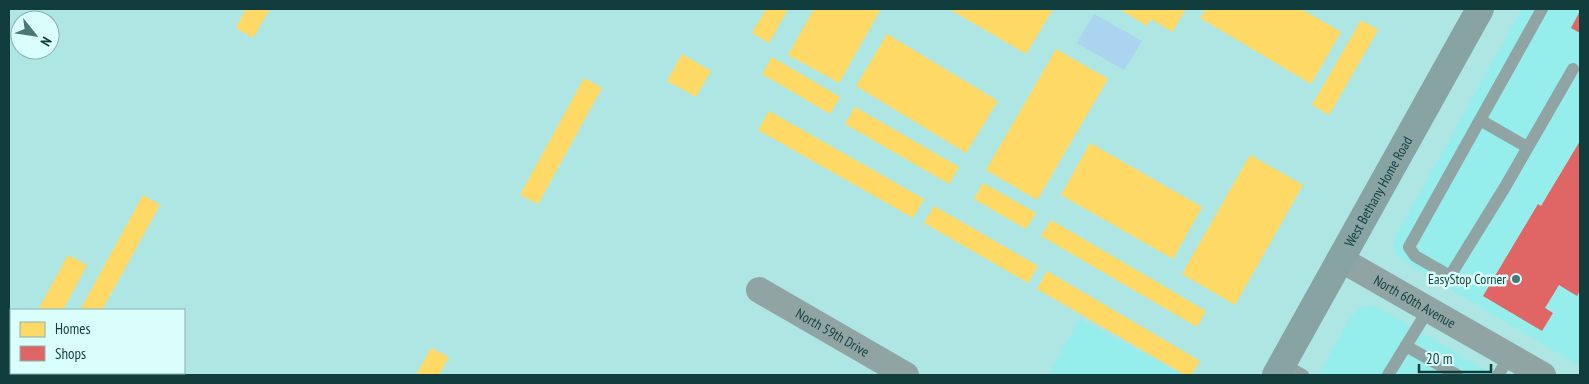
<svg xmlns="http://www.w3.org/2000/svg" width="1589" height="384" font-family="'PT Sans Narrow',sans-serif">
  <rect width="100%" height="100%" fill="#aee6e3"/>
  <g fill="#95eeeb">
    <polygon points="1522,9 1580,9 1580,366 1416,269 1397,256 1394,252 1394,241 1397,234"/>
    <polygon points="1372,305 1390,314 1494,375 1319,375 1349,319 1360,308"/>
    <polygon points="1080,319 1182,375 1048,375"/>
  </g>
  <polygon fill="#aad4f0" points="1094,14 1142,41 1124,70 1077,43"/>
  <g fill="#ffd966">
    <polygon points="246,9 270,9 253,38 236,28"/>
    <polygon points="766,9 788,9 769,43 752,33"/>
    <polygon points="814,9 881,9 839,83 788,55"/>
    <polygon points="949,9 1053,9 1026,54"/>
    <polygon points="1122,9 1186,9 1172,32 1151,19 1147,26 1121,10"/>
    <polygon points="1206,9 1301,9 1341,32 1311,84 1200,18"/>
    <polygon points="1361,20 1378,30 1329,115 1312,105"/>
    <polygon points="887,34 998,101 966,153 856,86"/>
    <polygon points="1056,49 1108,79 1037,200 986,170"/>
    <polygon points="682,54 711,71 696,97 667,81"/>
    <polygon points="772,57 840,97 830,114 762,74"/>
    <polygon points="584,78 602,88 538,204 520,195"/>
    <polygon points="855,107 959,167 949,184 845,124"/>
    <polygon points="769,111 924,199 913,218 758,130"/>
    <polygon points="1090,143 1202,207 1173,259 1061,195"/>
    <polygon points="1250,155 1303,185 1235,305 1182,274"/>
    <polygon points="983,183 1036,213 1026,229 974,199"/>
    <polygon points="143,195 160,205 102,310 80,310"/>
    <polygon points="934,206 1038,266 1028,283 924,223"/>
    <polygon points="1051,220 1206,311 1197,327 1041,236"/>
    <polygon points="68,255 87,265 63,310 38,310"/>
    <polygon points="1047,271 1200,361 1191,375 1185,375 1037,289"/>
    <polygon points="431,348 449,357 439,375 416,375"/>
    <polygon points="11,358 11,373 28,373 27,375 9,375 9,363"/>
  </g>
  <g fill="#e06666">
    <polygon points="1580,11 1580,33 1571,28"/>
    <polygon points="1580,141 1580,291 1577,296 1559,285 1545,308 1553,313 1542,331 1483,296 1538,204 1541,206"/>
  </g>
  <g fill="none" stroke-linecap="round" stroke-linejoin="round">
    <g stroke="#90a5a3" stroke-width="12">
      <polyline points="1542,9 1409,247 1415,256 1450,276 1505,187 1573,69"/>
      <polyline points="1480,120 1527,147"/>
      <polyline points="1406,346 1457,375"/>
      <polyline points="1282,364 1303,375"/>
      <polyline points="1388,375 1428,310"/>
      <polyline points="1498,375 1510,356"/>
    </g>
    <g stroke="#90a5a3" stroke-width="26">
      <path id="s1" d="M 1340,259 L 1543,375"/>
      <path id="s2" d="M 759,290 L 906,375"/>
    </g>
    <path stroke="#87a3a2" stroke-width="28" id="s3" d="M 1276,375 L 1480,9"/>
  </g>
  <circle fill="#487977" stroke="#d9fefc" stroke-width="2" cx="1516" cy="279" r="5"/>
  <g text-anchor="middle" stroke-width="5" stroke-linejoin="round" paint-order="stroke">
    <g font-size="14" fill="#113e3d" stroke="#d9fefc">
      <text dy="5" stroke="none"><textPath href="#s3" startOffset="210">West Bethany Home Road</textPath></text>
      <text dy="5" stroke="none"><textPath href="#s1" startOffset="86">North 60th Avenue</textPath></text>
      <text dy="5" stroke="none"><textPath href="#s2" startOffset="85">North 59th Drive</textPath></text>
    </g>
    <g font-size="14" fill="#113e3d" stroke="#d9fefc" text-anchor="end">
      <text x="1506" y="284">EasyStop Corner</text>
    </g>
  </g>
  <rect width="1589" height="384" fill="none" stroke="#113e3d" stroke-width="20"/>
  <rect x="10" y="309" width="175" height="65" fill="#d9fefc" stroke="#89b1b0"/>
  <rect x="20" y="322" width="25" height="15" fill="#ffd966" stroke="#89b1b0"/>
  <text x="55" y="334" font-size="15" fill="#113e3d">Homes</text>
  <rect x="20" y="346" width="25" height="15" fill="#e06666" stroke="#89b1b0"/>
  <text x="55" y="359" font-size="15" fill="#113e3d">Shops</text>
  <g transform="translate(35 35) rotate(120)"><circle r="24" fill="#d9fefc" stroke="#89b1b0"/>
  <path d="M0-4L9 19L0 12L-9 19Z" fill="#487977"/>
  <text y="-8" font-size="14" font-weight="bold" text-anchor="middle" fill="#113e3d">N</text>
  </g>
  <path d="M1419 364v8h72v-8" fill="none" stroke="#113e3d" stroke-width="2.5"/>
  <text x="1426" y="364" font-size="15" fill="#113e3d" stroke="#d9fefc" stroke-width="4" paint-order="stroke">20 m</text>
</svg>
